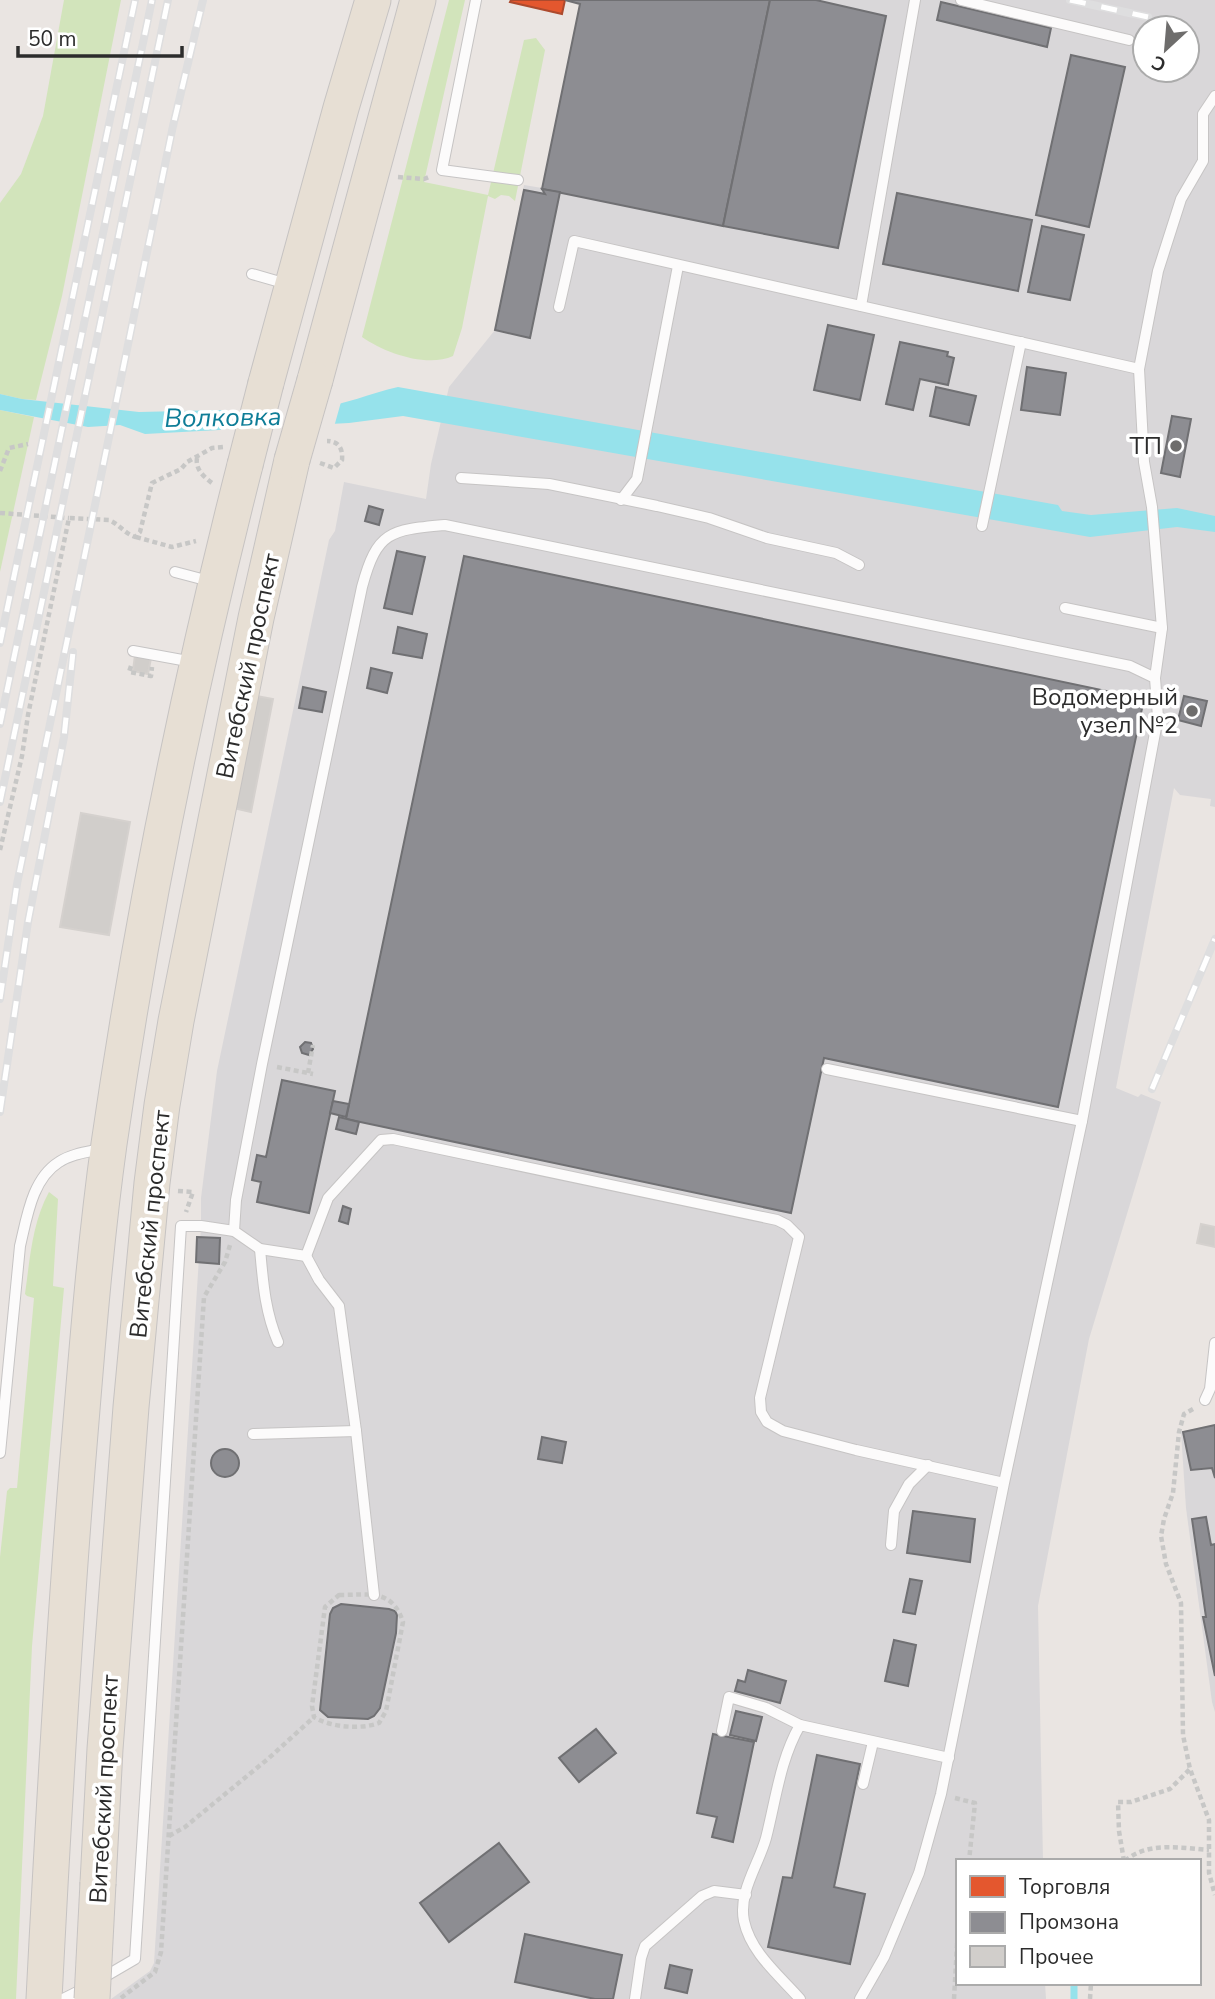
<svg xmlns="http://www.w3.org/2000/svg" width="1215" height="1999" font-family="'Nunito Sans',sans-serif">
  <rect width="100%" height="100%" fill="#eae5e2"/>
  <g fill="#d9d7d9" fill-rule="evenodd">
    <path d="M 511,0 L 1215,0 L 1215,807 L 1210,806 L 1211,799 L 1180,795 L 1174,788 L 1116,1088 L 1138,1097 L 1141,1094 L 1161,1102 L 1089,1339 L 1038,1606 L 1043,1861 L 958,1861 L 958,1983 L 1045,1983 L 1046,1999 L 111,1999 L 150,1971 L 154,1963 L 201,1226 L 201,1198 L 217,1071 L 329,540 L 335,531 L 344,482 L 426,499 L 431,464 L 449,387 L 495,330 L 524,185 L 542,188 L 580,4 L 565,1 L 562,14 L 510,2 ZM 1145,28 L 1187,28 L 1187,70 L 1145,70 Z"/>
    <polygon points="1215,1424 1215,1712 1212,1702 1186,1508 1181,1432"/>
  </g>
  <g fill="#d2e4bb">
    <polygon points="64,0 121,0 62,296 36,400 22,399 0,394 0,203 21,174 43,116"/>
    <path d="M 449,0 L 465,0 L 424,182 L 488,195 L 524,40 L 536,38 L 545,50 L 515,201 L 509,196 L 501,195 L 495,199 L 488,196 L 462,328 L 453,356 C 427,368 385,353 362,337 Z"/>
    <polygon points="0,410 34,417 0,572"/>
    <path d="M 49,1192 L 58,1199 L 53,1286 L 64,1288 L 32,1646 L 16,1999 L 0,1999 L 0,1557 L 7,1491 L 10,1488 L 17,1488 L 34,1298 L 27,1296 L 25,1294 C 30,1259 32,1223 49,1192 Z"/>
  </g>
  <path fill="#96e2eb" d="M 398,387 L 1058,505 L 1062,511 L 1091,515 L 1177,508 L 1215,516 L 1215,532 L 1177,527 L 1090,537 L 403,416 L 349,423 L 145,434 L 120,425 L 88,427 L 0,410 L 0,394 L 22,399 L 139,412 L 317,408 C 345,405 370,393 398,387 Z"/>
  <polygon fill="#eae5e2" points="341,402 334,427 220,433 227,407 317,405"/>
  <polygon fill="#e4572e" stroke="#ad4a2d" stroke-width="2" points="511,0 565,0 562,14 510,2"/>
  <g fill="#8d8d92" stroke="#707073" stroke-width="2">
    <polygon points="565,0 770,0 723,226 542,189 580,4"/>
    <polygon points="770,0 816,0 886,16 838,248 723,226"/>
    <polygon points="941,2 1051,28 1047,47 937,20"/>
    <polygon points="1071,55 1125,67 1089,227 1036,215"/>
    <polygon points="542,189 560,192 530,338 495,330 524,190 545,194"/>
    <polygon points="897,193 1032,220 1018,291 883,264"/>
    <polygon points="1042,226 1084,235 1070,300 1028,292"/>
    <polygon points="828,325 874,335 860,400 814,390"/>
    <polygon points="900,342 948,352 947,356 954,358 948,385 920,379 913,410 886,404"/>
    <polygon points="1027,367 1066,373 1060,415 1021,410"/>
    <polygon points="936,387 976,396 969,425 930,416"/>
    <polygon points="1172,416 1191,419 1180,477 1161,473"/>
    <polygon points="369,506 383,510 379,525 365,521"/>
    <polygon points="397,551 425,557 412,614 384,608"/>
    <polygon points="464,556 1144,699 1058,1107 824,1058 791,1213 346,1119"/>
    <polygon points="398,627 427,634 422,658 393,653"/>
    <polygon points="371,668 392,673 387,693 367,688"/>
    <polygon points="303,687 326,692 322,712 299,708"/>
    <polygon points="1184,696 1207,701 1201,726 1178,720"/>
    <polygon points="305,1042 311,1043 313,1049 309,1055 302,1053 300,1047"/>
    <polygon points="282,1080 335,1091 309,1213 257,1202 261,1182 252,1180 257,1155 266,1157"/>
    <polygon points="333,1101 349,1104 346,1117 330,1113"/>
    <polygon points="339,1117 359,1122 356,1134 336,1129"/>
    <polygon points="343,1206 351,1209 348,1224 339,1221"/>
    <polygon points="197,1237 220,1238 219,1264 196,1262"/>
    <polygon points="1215,1425 1215,1478 1212,1468 1191,1470 1183,1432"/>
    <polygon points="542,1437 566,1442 562,1463 538,1459"/>
    <circle cx="225" cy="1463" r="14"/>
    <polygon points="913,1511 975,1519 970,1562 907,1553"/>
    <polygon points="1206,1517 1211,1545 1215,1544 1215,1676 1203,1617 1206,1617 1192,1519"/>
    <polygon points="910,1579 922,1581 915,1614 903,1612"/>
    <polygon points="341,1604 389,1609 395,1611 397,1615 396,1633 380,1708 374,1716 368,1719 328,1717 320,1710 330,1614 333,1608"/>
    <polygon points="894,1640 916,1645 908,1686 885,1681"/>
    <polygon points="748,1670 786,1681 780,1703 735,1691 738,1680 745,1682"/>
    <polygon points="736,1711 762,1717 756,1741 730,1735"/>
    <polygon points="596,1729 616,1753 579,1782 559,1758"/>
    <polygon points="713,1734 754,1742 733,1842 712,1837 717,1817 697,1813"/>
    <polygon points="817,1755 860,1764 834,1887 865,1894 850,1964 768,1947 783,1877 792,1878"/>
    <polygon points="499,1843 529,1882 449,1942 420,1903"/>
    <polygon points="525,1934 622,1955 613,1999 595,1999 515,1982"/>
    <polygon points="670,1965 692,1970 687,1993 665,1988"/>
  </g>
  <g fill="none" stroke-linecap="round" stroke-linejoin="round">
    <polyline stroke="#96e2eb" stroke-width="7" points="1074,1983 1074,1999"/>
  </g>
  <g fill="#d1cecb" stroke="#d5d1ce" stroke-width="2">
    <polygon points="135,655 151,658 148,674 133,671"/>
    <polygon points="251,695 273,699 251,812 229,807"/>
    <polygon points="81,813 130,822 109,935 60,927"/>
    <polygon points="1201,1224 1215,1227 1215,1247 1197,1243"/>
  </g>
  <g fill="none" stroke-linecap="round" stroke-linejoin="round">
    <defs>
      <g id="lane">
        <polyline points="476,0 442,170 518,180"/>
        <polyline points="961,0 1129,40"/>
        <polyline points="252,274 287,284"/>
        <polyline points="861,306 915,0"/>
        <polyline points="559,307 574,241 1139,369"/>
        <polyline points="461,478 549,484 657,506 709,518 767,538 836,553 859,565"/>
        <polyline points="621,500 637,479 678,266"/>
        <polyline points="982,526 1021,342"/>
        <polyline points="175,572 213,582"/>
        <polyline points="1065,608 1162,628"/>
        <polyline points="133,651 193,662"/>
        <polyline points="1155,678 1162,628 1152,507 1144,462 1139,369 1158,271 1181,199 1203,161 1203,114 1215,96"/>
        <polyline points="827,1069 1082,1121"/>
        <path d="M 260,1249 C 263,1282 265,1312 278,1342"/>
        <polyline points="306,1256 319,1280 339,1306 356,1431 374,1595"/>
        <polyline points="1205,1400 1210,1389 1215,1343"/>
        <polyline points="253,1434 356,1431"/>
        <path d="M 0,1453 L 20,1246 C 27,1217 32,1179 59,1162 C 71,1154 87,1152 101,1149"/>
        <polyline points="891,1545 894,1511 909,1484 928,1465"/>
        <polyline points="722,1731 729,1697 766,1708 800,1725"/>
        <polyline points="863,1784 873,1742"/>
        <polyline points="99,1980 135,1959 181,1226 201,1226 234,1231"/>
        <polyline points="63,1999 85,1988"/>
        <polyline points="635,1999 641,1958 645,1946 702,1896 714,1891 746,1895"/>
        <path d="M 800,1999 C 779,1975 751,1953 744,1921 C 738,1892 759,1864 766,1838 C 776,1799 780,1760 800,1725 L 949,1758"/>
        <path d="M 860,1999 L 884,1957 L 919,1873 L 941,1794 L 1004,1483 L 1082,1121 L 1158,717 L 1155,678 L 1130,666 L 445,525 C 390,530 377,531 362,587 L 262,1064 L 236,1200 L 234,1231 L 260,1249 L 306,1256 L 328,1198 L 381,1140 L 393,1139 L 777,1220 L 787,1225 L 799,1237 L 760,1398 L 761,1412 L 767,1422 L 783,1431 L 856,1450 L 1004,1483"/>
      </g>
      <g id="primary">
        <polyline points="315,380 418,0"/>
        <polyline points="266,383 341,108 373,0"/>
        <polyline points="98,1883 105,1749 131,1407 152,1183 162,1105 176,1021 256,618 292,460"/>
        <path d="M 44,1999 C 53,1823 63,1646 77,1470 C 86,1362 94,1252 109,1144 C 142,915 188,689 245,465"/>
      </g>
    </defs>
    <use href="#lane" stroke="#c6c4c4" stroke-width="12"/>
    <use href="#primary" stroke="#c6c3c2" stroke-width="37"/>
    <g stroke="#c7c7c6" stroke-width="4.5" stroke-dasharray="5 3.5" stroke-linecap="butt">
      <polyline points="398,177 424,179 429,177"/>
      <path d="M 197,458 C 195,469 204,477 212,483"/>
      <path d="M 320,463 L 334,468 L 342,460 C 343,449 339,441 327,441"/>
      <polyline points="0,471 9,448 28,444"/>
      <polyline points="0,513 69,518"/>
      <polyline points="136,537 172,547 196,541"/>
      <polyline points="131,666 129,672 151,676 152,667"/>
      <path d="M 0,850 L 22,756 L 28,715 L 69,518 L 109,520 C 119,524 124,533 135,537 L 140,532 L 152,483 L 181,469 L 187,462 L 212,448 L 224,447"/>
      <polyline points="277,1067 313,1074"/>
      <polyline points="308,1073 313,1045"/>
      <polyline points="178,1191 193,1192 186,1212"/>
      <polyline points="1193,1409 1184,1414 1179,1432 1173,1493 1164,1519 1161,1536 1166,1564 1181,1603 1183,1735 1190,1769 1209,1820 1209,1873 1215,1895"/>
      <path d="M 339,1595 C 368,1595 392,1588 403,1622 L 386,1711 L 379,1723 C 360,1730 330,1727 314,1717 L 312,1706 L 325,1607 Z"/>
      <polyline points="955,1798 975,1803 969,1861"/>
      <polyline points="169,1836 185,1827 269,1758 314,1717"/>
      <polyline points="1124,1861 1119,1831 1118,1802 1131,1802 1170,1789 1190,1769"/>
      <path d="M 1125,1861 C 1148,1841 1181,1848 1209,1850"/>
      <polyline points="121,1998 155,1972 161,1952 204,1297 225,1262 230,1245"/>
      <polyline points="954,1999 958,1928"/>
      <polyline points="1090,1999 1091,1983"/>
    </g>
    <use href="#lane" stroke="#fcfbfb" stroke-width="10"/>
    <use href="#primary" stroke="#e7dfd4" stroke-width="35"/>
    <defs>
      <g id="rail">
        <polyline points="1070,0 1148,17"/>
        <polyline points="0,643 135,0"/>
        <polyline points="0,724 152,0"/>
        <polyline points="0,802 168,0"/>
        <polyline points="0,999 17,884 173,126 203,0"/>
        <polyline points="1152,1089 1215,939"/>
        <polyline points="0,1112 28,922 64,737 73,652"/>
      </g>
    </defs>
    <use href="#rail" stroke="#dededf" stroke-width="8"/>
    <use href="#rail" stroke="#fff" stroke-width="5" stroke-dasharray="16" stroke-linecap="butt"/>
    <defs>
      <g id="primary-bridge">
        <polyline points="292,460 315,380"/>
        <polyline points="245,465 266,383"/>
        <polyline points="92,1999 98,1883"/>
      </g>
    </defs>
    <use href="#primary-bridge" stroke="#c6c3c2" stroke-width="37" stroke-linecap="butt"/>
    <use href="#primary-bridge" stroke="#e7dfd4" stroke-width="35"/>
  </g>
  <g fill="#6e6d6c" stroke="#fff" stroke-width="2.5">
    <circle cx="1176" cy="446" r="7"/>
    <circle cx="1192" cy="711" r="7"/>
  </g>
  <g text-anchor="middle" stroke-width="7" stroke-linejoin="round" paint-order="stroke">
    <g font-size="24" fill="#2c2c2c" stroke="#fff" text-anchor="end">
      <text x="1162" y="454">ТП</text>
      <text x="1178" y="705">Водомерный<tspan x="1178" dy="28">узел №2</tspan></text>
    </g>
    <g font-size="24" fill="#2c2c2c" stroke="#fff">
      <text transform="translate(248 666) rotate(-78)" y="8">Витебский проспект</text>
      <text transform="translate(150 1224) rotate(-84)" y="8">Витебский проспект</text>
      <text transform="translate(104 1789) rotate(-87)" y="8">Витебский проспект</text>
    </g>
    <g font-size="26" font-style="italic" fill="#0e7d97" stroke="#fff">
      <text transform="translate(223 417) rotate(-1)" y="9">Волковка</text>
    </g>
  </g>
  <rect x="956" y="1859" width="245" height="126" fill="#ffffff" stroke="#ababab" stroke-width="2"/>
  <rect x="970" y="1876" width="35" height="21" fill="#e4572e" stroke="#ababab" stroke-width="2"/>
  <text x="1019" y="1894" font-size="21" fill="#2c2c2c">Торговля</text>
  <rect x="970" y="1912" width="35" height="21" fill="#8d8d92" stroke="#ababab" stroke-width="2"/>
  <text x="1019" y="1929" font-size="21" fill="#2c2c2c">Промзона</text>
  <rect x="970" y="1946" width="35" height="21" fill="#d1cecb" stroke="#ababab" stroke-width="2"/>
  <text x="1019" y="1964" font-size="21" fill="#2c2c2c">Прочее</text>
  <g transform="translate(1166 49) rotate(206)"><circle r="33" fill="#ffffff" stroke="#ababab" stroke-width="2"/>
  <path d="M0-5L12 26L0 18L-12 26Z" fill="#6e6d6c"/>
  <text y="-10" font-size="19" font-weight="bold" text-anchor="middle" fill="#2c2c2c">С</text>
  </g>
  <path d="M18 46v10h164v-10" fill="none" stroke="#2c2c2c" stroke-width="3.5"/>
  <text x="28" y="46" font-size="21" fill="#2c2c2c" stroke="#ffffff" stroke-width="5" paint-order="stroke">50 m</text>
</svg>
